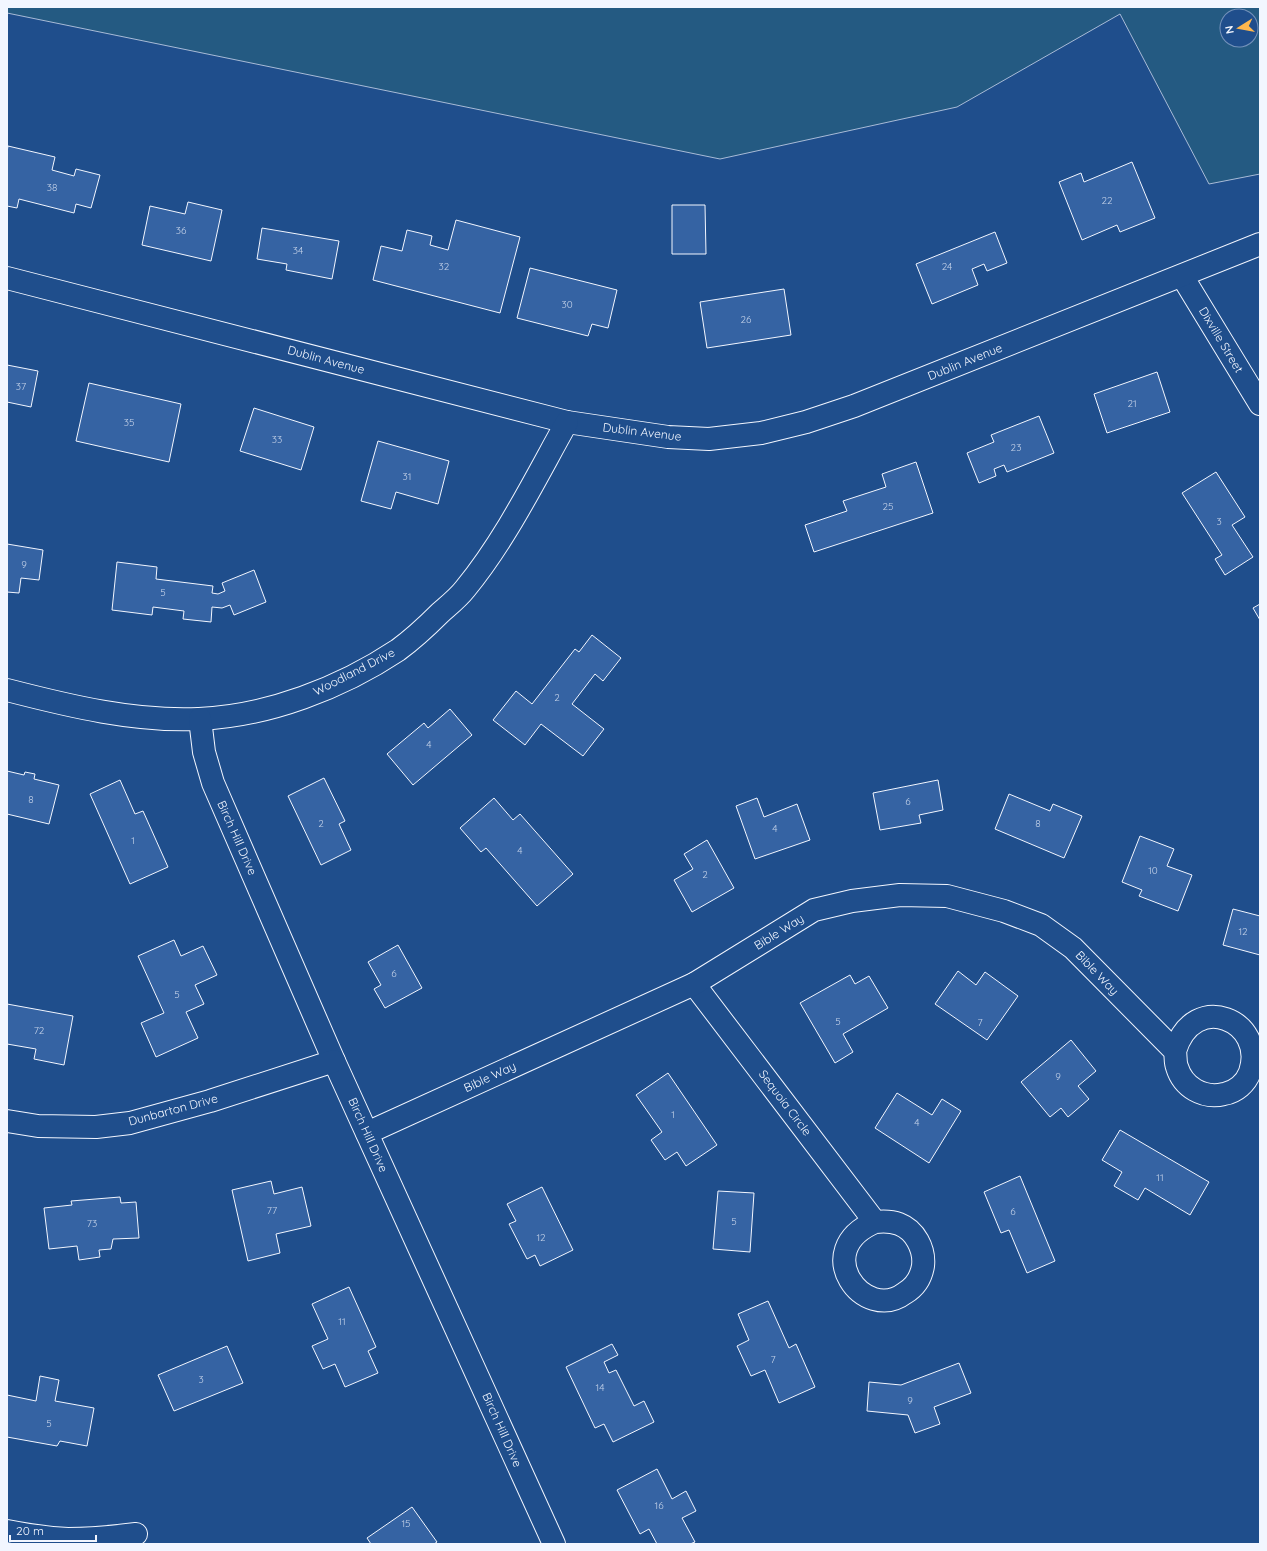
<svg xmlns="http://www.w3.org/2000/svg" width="1267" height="1551" font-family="Quicksand,sans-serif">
  <rect width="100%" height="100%" fill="#1f4e8c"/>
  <path fill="#245a82" stroke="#a8bbd7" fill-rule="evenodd" d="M 7,7 L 1260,7 L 1260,174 L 1209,184 L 1120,14 L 957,107 L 720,159 L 7,13 ZM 1227,16 L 1251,16 L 1251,40 L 1227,40 Z"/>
  <g fill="#3563a3" stroke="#f2f6ff">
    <polygon points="8,146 55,157 52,170 74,176 76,169 100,175 91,208 76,204 74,213 19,199 17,208 7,206 7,152"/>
    <polygon points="1132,162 1155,218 1120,232 1117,225 1082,240 1059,182 1081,173 1084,182"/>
    <polygon points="188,202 222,210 211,261 142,245 150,206 185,214"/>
    <polygon points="672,205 705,205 706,254 672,254"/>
    <polygon points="456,220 520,237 500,313 373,280 381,246 402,251 407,230 432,236 430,245 448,250"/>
    <polygon points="262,228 339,241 332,279 286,270 287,264 257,259"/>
    <polygon points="995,232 1007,263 987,271 984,264 972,269 978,285 932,304 916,264"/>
    <polygon points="530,268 617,290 608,328 592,324 588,336 517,318"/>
    <polygon points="784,289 791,335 707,348 700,302"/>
    <polygon points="7,365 38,371 31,407 7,402"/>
    <polygon points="1157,372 1170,412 1107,433 1094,394"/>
    <polygon points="89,383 181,404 169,462 76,441"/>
    <polygon points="254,408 314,427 301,470 240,451"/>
    <polygon points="1039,416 1054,453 1007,472 1004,465 994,469 996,476 979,483 967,453 994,442 991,435"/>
    <polygon points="378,441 449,461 438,504 396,492 391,509 361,501"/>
    <polygon points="916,462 933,513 814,552 805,525 847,511 843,501 886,487 882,474"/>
    <polygon points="1216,472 1245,517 1232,525 1253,557 1225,575 1215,559 1222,555 1182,493"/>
    <polygon points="7,544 43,550 39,580 21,578 19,593 7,592"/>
    <polygon points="117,562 157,567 156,579 213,586 212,593 218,594 225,591 222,583 254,570 266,602 234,615 230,605 222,608 212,607 211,622 183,619 184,611 153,607 152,615 112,610"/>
    <polygon points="1260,604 1260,620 1253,608"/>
    <polygon points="592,635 621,658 603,681 595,674 572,704 604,729 583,756 541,724 525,745 493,720 516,691 532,704 575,649 579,652"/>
    <polygon points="450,709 472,735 413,785 387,754 424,723 428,728"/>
    <polygon points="7,771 24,775 25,772 35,774 34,779 59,785 49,824 7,814"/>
    <polygon points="324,778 345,821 339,824 351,850 321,865 288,796"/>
    <polygon points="120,780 135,814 143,811 168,867 130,884 90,794"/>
    <polygon points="938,780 943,810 919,815 921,823 880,830 873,793"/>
    <polygon points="1009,794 1050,811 1053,804 1082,816 1064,858 995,829"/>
    <polygon points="494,798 513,820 520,814 573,874 537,906 486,848 481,852 460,828"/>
    <polygon points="757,798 764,817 797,804 810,840 755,859 736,806"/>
    <polygon points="1140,836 1174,849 1167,866 1192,875 1178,911 1139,896 1142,890 1122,882"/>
    <polygon points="707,840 734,888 692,912 674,880 693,869 684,854"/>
    <polygon points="1233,909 1260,916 1260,955 1223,945"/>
    <polygon points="174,940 181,956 203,946 217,975 195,985 204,1004 186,1012 198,1038 156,1057 141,1023 164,1013 138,956"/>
    <polygon points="398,945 422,988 385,1008 374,989 381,985 368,962"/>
    <polygon points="958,971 976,985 985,972 1018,996 987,1040 935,1004"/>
    <polygon points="850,975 855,984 869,976 888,1008 843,1034 853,1052 835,1063 800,1003"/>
    <polygon points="7,1004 73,1016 64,1065 34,1059 36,1049 7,1044"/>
    <polygon points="1071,1040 1096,1071 1078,1086 1089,1099 1068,1117 1061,1108 1050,1117 1021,1082"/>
    <polygon points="668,1073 717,1145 686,1166 677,1152 665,1160 651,1140 662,1132 636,1095"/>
    <polygon points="897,1093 932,1115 942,1099 961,1111 929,1163 875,1128"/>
    <polygon points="1120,1130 1209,1182 1190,1215 1145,1188 1138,1200 1114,1186 1122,1172 1102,1160"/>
    <polygon points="1020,1176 1055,1261 1027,1273 1009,1230 1001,1233 984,1192"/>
    <polygon points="271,1181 274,1194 302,1187 311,1226 276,1234 280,1253 248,1261 232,1190"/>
    <polygon points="542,1187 573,1250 540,1266 535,1255 527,1259 509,1224 516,1221 507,1204"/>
    <polygon points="718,1191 754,1193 750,1252 713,1249"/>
    <polygon points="120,1197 121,1203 136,1202 139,1238 113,1239 111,1249 99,1250 100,1257 79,1260 77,1246 49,1249 44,1208 72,1205 71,1201"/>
    <polygon points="349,1287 376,1347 368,1351 378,1373 345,1387 335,1364 323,1369 312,1346 328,1339 312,1304"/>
    <polygon points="768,1301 789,1348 796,1344 815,1387 779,1403 765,1370 751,1376 737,1346 749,1340 738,1314"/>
    <polygon points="612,1344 618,1355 604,1362 609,1373 616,1370 634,1406 644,1401 654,1422 613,1442 604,1424 595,1428 566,1367"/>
    <polygon points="227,1346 243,1383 174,1411 158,1375"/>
    <polygon points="959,1363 971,1393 934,1407 940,1424 915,1433 908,1415 867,1411 869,1382 901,1385"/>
    <polygon points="40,1376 59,1380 55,1401 94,1408 87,1446 60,1441 57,1446 7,1437 7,1395 36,1401"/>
    <polygon points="657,1469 672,1499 686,1491 696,1511 682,1518 695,1542 690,1544 657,1544 649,1529 640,1534 617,1490"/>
    <polygon points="412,1507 437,1542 434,1544 371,1544 367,1538"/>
  </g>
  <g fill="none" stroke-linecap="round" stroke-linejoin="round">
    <defs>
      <g id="minor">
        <polyline points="1182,276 1260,404"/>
        <polyline points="7,278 567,422 668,437 709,439 761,433 806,422 854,406 1260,244"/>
        <path d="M 7,690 C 69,706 135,722 199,719 C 268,716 341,688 398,650 C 413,639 427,626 440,613 C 449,605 458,598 465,589 C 506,539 535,479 567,422"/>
        <polyline points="200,719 204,752 213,783 334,1061 554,1544"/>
        <path d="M 694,984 L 875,1222 C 809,1250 864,1324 905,1293 C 915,1287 921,1278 923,1266 C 925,1249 915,1230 899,1224 C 891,1221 883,1221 875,1222"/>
        <polyline points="7,1121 38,1126 96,1127 130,1123 210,1101 334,1061"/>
        <path d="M 367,1133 L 694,984 L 814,910 L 852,901 L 900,895 L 947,896 L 1004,911 L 1041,925 L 1073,948 L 1175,1051 C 1176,1056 1175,1062 1177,1067 C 1183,1087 1203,1099 1224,1094 C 1236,1092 1246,1083 1250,1072 C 1267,1021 1194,989 1175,1051"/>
        <path d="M 7,1531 C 27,1535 48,1538 68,1539 C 91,1539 113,1537 136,1534"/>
      </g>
    </defs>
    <use href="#minor" stroke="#f2f6ff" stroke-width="24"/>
    <use href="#minor" stroke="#1f4e8c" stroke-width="22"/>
  </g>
  <g text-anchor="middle" stroke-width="3" stroke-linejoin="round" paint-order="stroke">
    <g font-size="10" fill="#c3d1e8">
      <text x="52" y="191">38</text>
      <text x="1107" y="204">22</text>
      <text x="181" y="234">36</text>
      <text x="298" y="254">34</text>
      <text x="444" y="270">32</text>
      <text x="947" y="270">24</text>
      <text x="567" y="308">30</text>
      <text x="746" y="323">26</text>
      <text x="21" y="390">37</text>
      <text x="1132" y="407">21</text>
      <text x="129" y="426">35</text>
      <text x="277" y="443">33</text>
      <text x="1016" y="451">23</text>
      <text x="407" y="480">31</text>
      <text x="888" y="510">25</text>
      <text x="1219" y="525">3</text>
      <text x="24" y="568">9</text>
      <text x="163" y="596">5</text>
      <text x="557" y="701">2</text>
      <text x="429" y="748">4</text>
      <text x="31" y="803">8</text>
      <text x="908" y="805">6</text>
      <text x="321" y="827">2</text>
      <text x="1038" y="827">8</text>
      <text x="775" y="832">4</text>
      <text x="133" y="844">1</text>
      <text x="520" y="854">4</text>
      <text x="1153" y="874">10</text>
      <text x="705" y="878">2</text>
      <text x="1243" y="935">12</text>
      <text x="394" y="977">6</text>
      <text x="177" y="998">5</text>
      <text x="838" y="1025">5</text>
      <text x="980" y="1026">7</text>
      <text x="39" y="1034">72</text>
      <text x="1058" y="1080">9</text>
      <text x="673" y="1118">1</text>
      <text x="917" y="1126">4</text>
      <text x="1160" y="1181">11</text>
      <text x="272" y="1214">77</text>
      <text x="1013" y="1215">6</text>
      <text x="734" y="1225">5</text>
      <text x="92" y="1227">73</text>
      <text x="541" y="1241">12</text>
      <text x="342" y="1325">11</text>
      <text x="773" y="1363">7</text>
      <text x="201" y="1383">3</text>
      <text x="600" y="1391">14</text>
      <text x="910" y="1404">9</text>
      <text x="49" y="1427">5</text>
      <text x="659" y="1509">16</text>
      <text x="406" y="1527">15</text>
    </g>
    <g font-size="12" fill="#f2f6ff" stroke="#1f4e8c">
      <text transform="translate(1221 340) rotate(59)" y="4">Dixville Street</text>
      <text transform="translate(326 360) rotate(15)" y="4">Dublin Avenue</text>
      <text transform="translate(965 362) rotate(-22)" y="4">Dublin Avenue</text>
      <text transform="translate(642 432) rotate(7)" y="4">Dublin Avenue</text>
      <text transform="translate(354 672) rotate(-27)" y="4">Woodland Drive</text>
      <text transform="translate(237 838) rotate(66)" y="4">Birch Hill Drive</text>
      <text transform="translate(779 932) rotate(-32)" y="4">Bible Way</text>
      <text transform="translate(1097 973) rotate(46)" y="4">Bible Way</text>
      <text transform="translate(490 1077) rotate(-25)" y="4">Bible Way</text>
      <text transform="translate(785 1103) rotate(53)" y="4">Sequoia Circle</text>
      <text transform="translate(173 1110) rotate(-15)" y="4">Dunbarton Drive</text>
      <text transform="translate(368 1135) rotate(66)" y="4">Birch Hill Drive</text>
      <text transform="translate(502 1430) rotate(66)" y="4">Birch Hill Drive</text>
    </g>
  </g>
  <rect width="1267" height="1551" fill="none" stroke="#f2f6ff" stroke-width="16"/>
  <g transform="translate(1239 28) rotate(259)"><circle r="19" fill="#1f4e8c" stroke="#7391ba"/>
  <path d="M0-3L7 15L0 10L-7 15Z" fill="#ffb74d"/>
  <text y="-6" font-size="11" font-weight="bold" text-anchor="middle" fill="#f2f6ff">N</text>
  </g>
  <path d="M10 1535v6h86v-6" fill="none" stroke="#f2f6ff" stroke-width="2"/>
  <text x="16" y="1535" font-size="12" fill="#f2f6ff" stroke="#1f4e8c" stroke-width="3" paint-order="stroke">20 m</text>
</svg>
